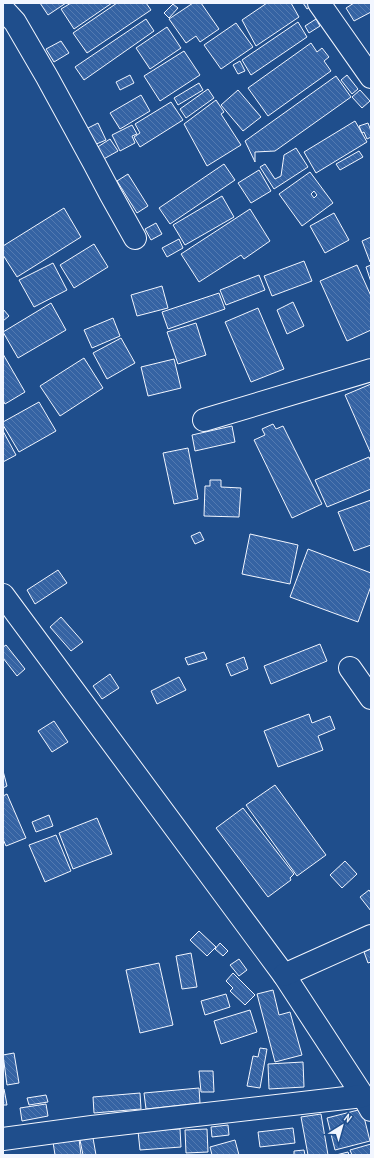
<svg xmlns="http://www.w3.org/2000/svg" width="374" height="1158" font-family="'PT Sans Narrow',sans-serif">
  <defs>
    <pattern id="building-back-hatch" width="6" height="6" patternUnits="userSpaceOnUse"><rect width="6" height="6" fill="#3563a3"/><path d="M-1 5l2 2M0 0l6 6M5-1l2 2" fill="none" stroke="#537ab1"/></pattern>
  </defs>
  <rect width="100%" height="100%" fill="#1f4e8c"/>
  <g fill="url(#building-back-hatch)" stroke="#f2f6ff" fill-rule="evenodd">
    <polygon points="40,3 66,3 48,15"/>
    <polygon points="71,3 112,3 74,29 61,9"/>
    <polygon points="117,3 146,3 151,10 87,53 73,33"/>
    <polygon points="193,3 201,3 219,29 200,42 196,36 186,43 169,19"/>
    <polygon points="267,3 291,3 299,17 256,46 242,20"/>
    <polygon points="303,3 314,3 315,4 307,9"/>
    <polygon points="354,3 371,3 371,12 354,21 346,8"/>
    <polygon points="173,4 178,8 169,18 164,13"/>
    <polygon points="146,19 154,31 84,80 75,67"/>
    <polygon points="316,19 320,26 309,33 305,26"/>
    <polygon points="298,22 307,37 251,75 242,60"/>
    <polygon points="236,23 253,47 221,69 204,45"/>
    <polygon points="167,27 181,48 150,69 136,48"/>
    <polygon points="61,41 69,53 54,62 46,49"/>
    <polygon points="311,43 317,52 322,48 329,57 324,61 331,71 268,116 248,88"/>
    <polygon points="184,51 200,75 160,101 144,76"/>
    <polygon points="240,61 245,71 238,74 233,65"/>
    <polygon points="130,75 134,83 120,90 116,82"/>
    <polygon points="347,75 358,89 352,94 341,80"/>
    <polygon points="336,76 351,97 275,151 255,152 255,162 245,141"/>
    <polygon points="199,83 203,90 178,105 174,98"/>
    <polygon points="208,89 214,98 186,118 180,109"/>
    <polygon points="238,90 261,117 243,131 221,105"/>
    <polygon points="360,90 370,101 362,108 352,97"/>
    <polygon points="141,95 150,111 120,129 110,113"/>
    <polygon points="216,100 224,112 221,114 241,145 207,166 184,124"/>
    <polygon points="171,102 183,120 140,147 134,137 140,133 135,124"/>
    <polygon points="355,121 367,142 316,173 304,152"/>
    <polygon points="98,123 106,140 94,145 86,129"/>
    <polygon points="368,123 371,131 371,137 367,139 364,132 362,133 359,126"/>
    <polygon points="132,125 137,134 132,136 135,143 120,151 112,135"/>
    <polygon points="110,139 118,151 100,161 93,150"/>
    <polygon points="296,148 308,167 274,189 260,167 265,164 275,179 281,176 284,155"/>
    <polygon points="359,151 363,157 340,170 336,164"/>
    <polygon points="224,164 235,180 170,224 159,208"/>
    <polygon points="259,170 271,191 251,203 238,183"/>
    <path d="M 310,172 L 333,203 L 302,226 L 279,194 ZM 314,191 L 317,195 L 314,198 L 311,194 Z"/>
    <polygon points="128,174 148,206 137,213 117,181"/>
    <polygon points="222,196 234,217 185,245 173,225"/>
    <polygon points="64,208 81,237 17,277 3,255 3,246"/>
    <polygon points="250,209 270,241 244,259 241,255 199,282 181,254"/>
    <polygon points="334,213 349,240 325,253 310,226"/>
    <polygon points="156,223 162,234 151,240 145,229"/>
    <polygon points="371,237 371,262 370,262 362,241"/>
    <polygon points="179,239 183,248 167,257 162,248"/>
    <polygon points="94,244 108,267 74,288 60,265"/>
    <polygon points="304,261 312,281 272,296 264,276"/>
    <polygon points="53,263 67,290 34,307 19,280"/>
    <polygon points="357,265 371,296 371,330 347,341 320,281"/>
    <polygon points="371,265 371,282 366,267"/>
    <polygon points="259,275 265,290 226,305 220,290"/>
    <polygon points="162,286 168,308 137,316 131,295"/>
    <polygon points="219,293 225,309 168,329 162,312"/>
    <polygon points="293,302 304,326 287,334 277,310"/>
    <polygon points="51,303 66,330 18,358 3,332"/>
    <polygon points="258,308 284,369 251,382 225,322"/>
    <polygon points="3,309 9,316 3,321"/>
    <polygon points="113,318 120,336 92,348 84,330"/>
    <polygon points="196,323 206,355 178,364 167,332"/>
    <polygon points="121,338 135,363 107,379 93,353"/>
    <polygon points="3,354 25,392 5,404 3,400"/>
    <polygon points="84,358 103,388 60,416 40,386"/>
    <polygon points="174,359 181,388 148,396 141,367"/>
    <polygon points="371,384 371,454 345,395"/>
    <polygon points="39,402 56,431 19,452 3,425 3,422"/>
    <polygon points="273,424 276,429 283,426 322,504 292,518 254,440 265,435 262,429"/>
    <polygon points="232,426 235,442 195,451 192,435"/>
    <polygon points="3,431 16,455 3,462"/>
    <polygon points="188,448 198,499 174,504 163,453"/>
    <polygon points="369,457 371,462 371,489 327,507 315,480"/>
    <polygon points="210,480 221,480 221,487 241,488 239,517 204,516 205,486 210,486"/>
    <polygon points="371,500 371,545 354,551 338,512"/>
    <polygon points="200,532 204,540 195,544 191,536"/>
    <polygon points="250,534 298,545 290,584 242,574"/>
    <polygon points="308,549 371,573 371,586 358,622 290,597"/>
    <polygon points="58,570 67,583 35,604 27,590"/>
    <polygon points="61,617 83,642 71,651 50,627"/>
    <polygon points="320,644 327,661 271,684 264,666"/>
    <polygon points="6,645 25,669 17,676 3,658 3,647"/>
    <polygon points="204,652 207,659 188,665 185,658"/>
    <polygon points="244,657 248,669 231,676 226,664"/>
    <polygon points="110,674 119,688 102,699 93,686"/>
    <polygon points="179,677 186,690 157,704 151,691"/>
    <polygon points="309,714 312,723 330,716 335,729 318,736 323,750 278,767 264,731"/>
    <polygon points="54,721 68,742 52,752 38,731"/>
    <polygon points="3,771 7,786 3,788"/>
    <polygon points="275,785 326,855 297,876 246,805"/>
    <polygon points="7,794 26,838 6,846 3,839 3,796"/>
    <polygon points="243,808 294,874 290,878 291,880 268,897 216,828"/>
    <polygon points="49,815 53,826 36,832 32,822"/>
    <polygon points="97,818 112,854 73,869 59,833"/>
    <polygon points="56,835 71,871 45,882 29,845"/>
    <polygon points="345,861 357,874 342,888 330,875"/>
    <polygon points="369,890 371,893 371,911 360,897"/>
    <polygon points="199,931 216,947 207,956 190,940"/>
    <polygon points="220,943 228,951 223,956 215,949"/>
    <polygon points="371,949 371,962 368,963 364,952"/>
    <polygon points="191,953 197,987 182,989 176,956"/>
    <polygon points="239,959 247,970 239,976 230,965"/>
    <polygon points="159,963 173,1025 140,1033 126,970"/>
    <polygon points="233,973 255,995 245,1005 230,991 233,988 226,981"/>
    <polygon points="273,990 279,1015 290,1012 302,1055 275,1062 257,994"/>
    <polygon points="226,994 230,1007 205,1015 201,1001"/>
    <polygon points="250,1010 257,1032 221,1044 214,1021"/>
    <polygon points="260,1048 267,1049 260,1088 247,1086 253,1056 258,1057"/>
    <polygon points="14,1053 19,1083 7,1085 3,1055"/>
    <polygon points="303,1062 304,1087 269,1089 268,1064"/>
    <polygon points="199,1071 213,1071 214,1092 201,1092"/>
    <polygon points="199,1088 200,1103 146,1109 144,1093"/>
    <polygon points="3,1089 4,1089 7,1105 3,1105"/>
    <polygon points="140,1093 141,1109 94,1113 93,1097"/>
    <polygon points="46,1095 48,1102 29,1105 27,1098"/>
    <polygon points="46,1104 48,1116 22,1121 20,1108"/>
    <polygon points="362,1109 370,1141 335,1150 327,1118"/>
    <polygon points="321,1114 328,1155 308,1155 301,1117"/>
    <polygon points="228,1125 229,1135 212,1137 211,1127"/>
    <polygon points="293,1128 295,1143 260,1147 258,1132"/>
    <polygon points="180,1129 181,1147 140,1150 138,1131"/>
    <polygon points="207,1129 208,1152 186,1153 185,1130"/>
    <polygon points="93,1138 96,1155 83,1155 80,1140"/>
    <polygon points="79,1139 81,1155 55,1155 53,1142"/>
    <polygon points="235,1140 239,1155 212,1155 210,1147"/>
    <polygon points="371,1144 371,1155 352,1155 350,1150"/>
    <polygon points="304,1150 305,1155 294,1155 294,1151"/>
    <polygon points="348,1152 349,1155 336,1155"/>
  </g>
  <g fill="none" stroke-linecap="round" stroke-linejoin="round">
    <defs>
      <g id="minor">
        <polyline points="319,3 371,77"/>
        <polyline points="3,9 15,22 47,77 94,163 111,195 135,238"/>
        <polyline points="204,420 371,370"/>
        <polyline points="3,595 284,975 363,1096 371,1110"/>
        <polyline points="350,668 371,698"/>
        <polyline points="284,975 371,936"/>
        <polyline points="3,1139 92,1127 363,1096"/>
      </g>
    </defs>
    <use href="#minor" stroke="#f2f6ff" stroke-width="24"/>
    <use href="#minor" stroke="#1f4e8c" stroke-width="22"/>
  </g>
  <rect width="374" height="1158" fill="none" stroke="#f2f6ff" stroke-width="8"/>
  <g transform="translate(342 1126) rotate(37)" stroke="#1f4e8c" stroke-width="3" paint-order="stroke">
  <path d="M0-3L7 15L0 10L-7 15Z" fill="#f2f6ff"/>
  <text y="-6" font-size="11" font-weight="bold" text-anchor="middle" fill="#f2f6ff">N</text>
  </g>
</svg>
